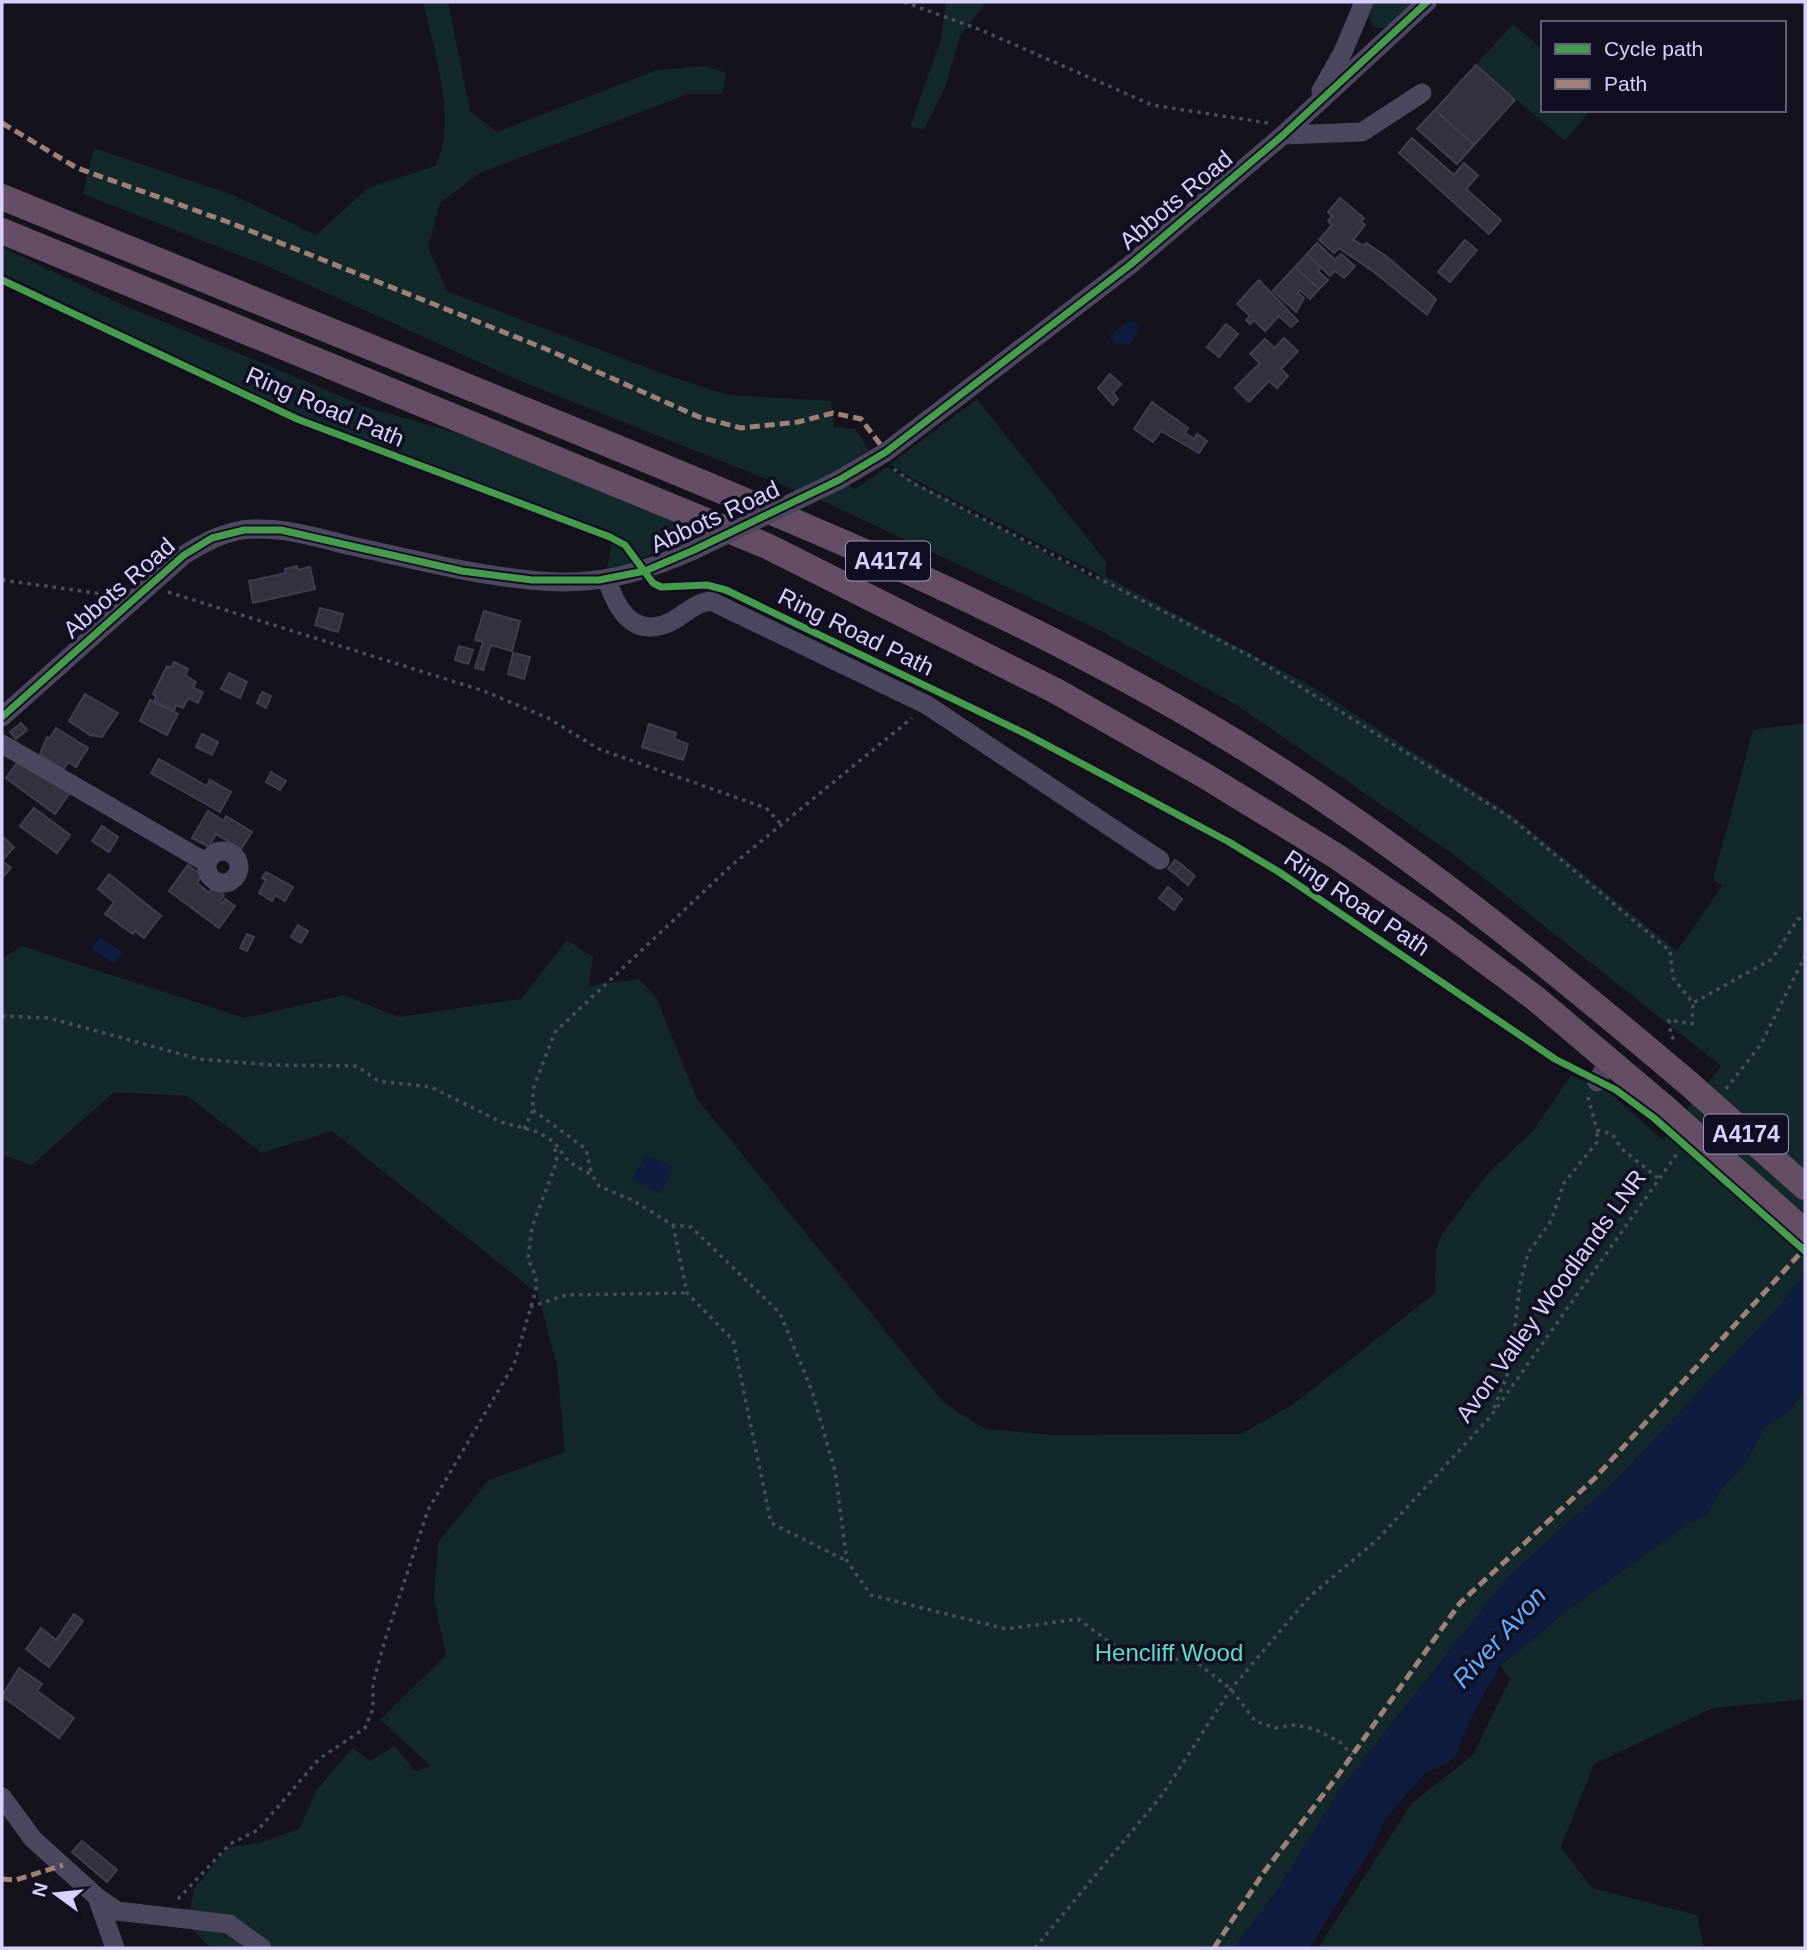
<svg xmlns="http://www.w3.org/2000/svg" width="1807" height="1950" font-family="Arial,sans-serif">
  <rect width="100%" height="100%" fill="#15121d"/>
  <g fill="#12282a">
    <path d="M 423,2 L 448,2 L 470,111 L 497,132 L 657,70 L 706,66 L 726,73 L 722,94 L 688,94 L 480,173 L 440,203 L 428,247 L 447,291 L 666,375 L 728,395 L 831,401 L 834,427 L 855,429 L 869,450 L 831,475 L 855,489 L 887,467 L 1096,580 L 1104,577 L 913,479 L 890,464 L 977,399 L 1106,562 L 1105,576 L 1311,686 L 1513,816 L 1677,951 L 1723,885 L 1713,880 L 1753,730 L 1805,723 L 1805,1273 L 1780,1306 L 1617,1479 L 1508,1577 L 1341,1788 L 1278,1889 L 1234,1948 L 211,1948 L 187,1924 L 194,1889 L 228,1847 L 259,1843 L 299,1829 L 316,1791 L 352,1748 L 370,1761 L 395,1746 L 415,1771 L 431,1766 L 380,1720 L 446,1655 L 434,1600 L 438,1543 L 489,1480 L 565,1452 L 557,1366 L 538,1294 L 332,1131 L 262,1153 L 187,1096 L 114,1092 L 32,1165 L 2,1155 L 2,959 L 22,946 L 245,1018 L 344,995 L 398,1017 L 521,999 L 567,940 L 593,957 L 589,986 L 639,979 L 656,997 L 697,1099 L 943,1402 L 985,1429 L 1053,1435 L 1241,1434 L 1295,1403 L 1435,1293 L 1436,1250 L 1442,1234 L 1489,1172 L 1532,1132 L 1571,1075 L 1610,1093 L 1663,1140 L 1721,1066 L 1457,857 L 1235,704 L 1097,629 L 829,504 L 518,380 L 267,266 L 83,194 L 94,148 L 233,195 L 316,235 L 368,188 L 435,166 C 459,122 433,48 423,2 Z"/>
    <polygon points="946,2 986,2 960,36 946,85 924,129 910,127 941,39"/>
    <path d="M 1374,2 L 1417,2 C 1404,14 1391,35 1373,26 L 1369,17 Z"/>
    <polygon points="1513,24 1543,50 1543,110 1590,110 1565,141 1476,65"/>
    <polygon points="2,247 121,304 369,408 499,445 699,530 641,559 630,545 614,535 327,428 2,273"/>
    <polygon points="612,537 629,546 635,562 607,569"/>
    <polygon points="1805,1391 1805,1699 1713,1708 1594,1764 1561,1847 1592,1888 1697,1915 1704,1948 1318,1948 1412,1803 1473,1755 1510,1679 1500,1666 1565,1612 1686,1525 1706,1515 1721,1489 1743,1466 1766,1426 1786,1414"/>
  </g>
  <g fill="#0e1d3f">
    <polygon points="1130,320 1139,326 1134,341 1127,345 1115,343 1109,336"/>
    <polygon points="100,937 122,952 114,964 92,948"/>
    <polygon points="646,1155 673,1167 660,1194 631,1178"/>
    <polygon points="1805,1273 1805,1391 1786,1414 1766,1426 1743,1466 1721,1489 1706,1515 1686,1525 1565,1612 1500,1666 1474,1712 1456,1755 1447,1764 1425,1773 1386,1818 1372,1848 1309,1948 1234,1948 1278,1889 1341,1788 1508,1577 1617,1479 1780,1306"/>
  </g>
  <g fill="#33303f" stroke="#413c50" stroke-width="2">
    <polygon points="1476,65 1515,100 1474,145 1435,110"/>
    <polygon points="1435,110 1474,145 1457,164 1417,129"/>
    <polygon points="1412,138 1454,175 1464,163 1478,175 1466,189 1501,220 1489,234 1399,153"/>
    <polygon points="1340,198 1364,218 1361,221 1365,225 1353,240 1364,246 1366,243 1386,256 1436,299 1427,315 1374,272 1339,248 1334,253 1319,240 1332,225 1328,221 1332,216 1328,212"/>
    <polygon points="1465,240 1477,250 1450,282 1438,272"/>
    <polygon points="1317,243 1335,260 1341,254 1355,266 1344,278 1335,271 1330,276 1307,254"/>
    <polygon points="1307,254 1321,267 1318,271 1328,280 1319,289 1295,267"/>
    <polygon points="1295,267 1319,289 1310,299 1300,290 1298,293 1304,298 1296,312 1273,291"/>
    <polygon points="1259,280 1298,321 1291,327 1279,316 1265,331 1254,320 1250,324 1246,320 1250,316 1237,304"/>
    <polygon points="1226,324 1238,334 1219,357 1207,347"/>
    <polygon points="1284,338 1298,351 1281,369 1288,376 1277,388 1269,381 1249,402 1235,388 1260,363 1250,354 1265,339 1275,348"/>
    <polygon points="1110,374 1121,384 1113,393 1118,399 1113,405 1098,388"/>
    <polygon points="1152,402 1188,428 1185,433 1194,439 1197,434 1207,441 1199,453 1161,431 1153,442 1134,429"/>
    <polygon points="297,566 298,570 310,567 315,589 253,603 249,581 286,573 285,569"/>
    <polygon points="320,608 343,614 338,632 315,625"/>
    <polygon points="484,611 520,621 512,651 491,645 483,670 475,668 483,642 475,640"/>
    <polygon points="459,646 473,650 468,664 455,660"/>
    <polygon points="513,653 530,657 524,679 508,674"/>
    <polygon points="174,662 188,669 185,675 196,682 193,688 203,692 198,703 188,698 183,708 176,705 174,711 154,701 156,696 153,694 167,666 171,668"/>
    <polygon points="229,673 247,682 240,698 221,689"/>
    <polygon points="262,692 271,696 266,708 257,703"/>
    <polygon points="85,694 118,713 102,737 90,735 69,721"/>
    <polygon points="150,700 178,714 167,735 140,721"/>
    <polygon points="21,723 27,730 16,739 10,732"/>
    <polygon points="649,724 676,733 674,739 688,744 683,760 642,747"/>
    <polygon points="56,728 88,748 76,767 68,762 63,770 40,754 47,737 50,738"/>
    <polygon points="202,734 218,742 212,755 196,747"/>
    <polygon points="159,759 207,786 210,780 231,792 220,812 151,773"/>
    <polygon points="19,760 71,791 55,814 6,778"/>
    <polygon points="271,772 286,781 280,790 266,782"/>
    <polygon points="34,808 70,835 57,853 20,826"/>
    <polygon points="208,811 224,821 226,816 252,832 241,849 216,834 209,847 192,838"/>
    <polygon points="102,826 118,837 109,852 92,841"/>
    <polygon points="2,836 14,847 2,861 11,868 2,878"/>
    <polygon points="1175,860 1182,865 1175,874 1168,869"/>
    <polygon points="188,865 202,875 197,883 209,893 213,887 224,895 220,901 223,903 225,899 235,906 219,928 169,891"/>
    <polygon points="1182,865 1195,876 1188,885 1175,874"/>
    <polygon points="266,872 293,887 285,901 275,895 272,901 259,893 266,880 262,878"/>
    <polygon points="109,874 161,916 144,938 135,931 133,934 105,914 114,902 98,889"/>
    <polygon points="1168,887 1182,899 1174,910 1159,898"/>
    <polygon points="298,925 308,931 301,943 291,937"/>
    <polygon points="247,934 254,937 247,951 240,948"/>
    <polygon points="74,1614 83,1621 49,1667 26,1649 41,1628 56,1640"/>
    <polygon points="19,1668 42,1684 37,1691 74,1718 59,1738 2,1696"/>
    <polygon points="82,1841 117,1870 107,1882 72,1852"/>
  </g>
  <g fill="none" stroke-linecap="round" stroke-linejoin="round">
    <g stroke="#454f5d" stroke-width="3.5" stroke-dasharray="3.5 5" stroke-linecap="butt">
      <polyline points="904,2 981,30 1152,105 1268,123"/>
      <polyline points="894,469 913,483 1256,659 1511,818 1670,951 1673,978 1693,1003 1772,959 1798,919 1805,918"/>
      <polyline points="2,580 110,595"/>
      <polyline points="168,592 484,691 548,718 599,749 766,808 781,824"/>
      <polyline points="2,1016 49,1018 199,1059 271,1065 357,1066 378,1081 431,1087 501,1122 538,1132 554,1142 569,1162 592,1175 599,1186 634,1201 673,1225 691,1227 780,1313 812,1391 835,1471 847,1561 871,1595 1006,1629 1078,1619 1134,1660 1192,1659 1231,1689 1255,1721 1275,1728 1295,1725 1314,1729 1340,1742 1352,1755"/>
      <polyline points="1674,1039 1671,1036 1669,1020 1692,1024 1693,1003"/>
      <polyline points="1726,1089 1761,1044 1805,956"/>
      <polyline points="1588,1097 1597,1130 1612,1134 1622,1149 1658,1178"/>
      <polyline points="533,1110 586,1149 592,1175"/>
      <polyline points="524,1129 533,1110 533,1089 555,1032 732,865 912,718"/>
      <polyline points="673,1225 687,1293 733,1340 771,1523 847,1561"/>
      <polyline points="530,1307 566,1295 687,1293"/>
      <polyline points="1494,1408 1510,1368 1520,1284 1528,1253 1551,1221 1564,1183 1597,1142 1597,1130"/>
      <polyline points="178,1899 230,1844 258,1830 319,1759 365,1728 373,1709 373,1683 385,1640 428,1510 514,1364 536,1290 536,1277 528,1259 532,1227 557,1161 554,1144"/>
      <polyline points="1035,1948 1162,1795 1231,1689 1309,1597 1377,1540 1491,1416 1679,1151"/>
    </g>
    <g stroke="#4a475e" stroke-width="19">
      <polyline points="1321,91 1343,52 1364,2"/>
      <polyline points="1283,135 1362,132 1422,93"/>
      <polyline points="839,480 886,452 1130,265 1283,135 1427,2"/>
      <path d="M 607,579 C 615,605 630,635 663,625 C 681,620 691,603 711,601 L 927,705 L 1160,860"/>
      <path d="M 2,717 L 184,555 C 203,543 220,534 242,530 C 279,525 317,538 352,546 C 411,559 470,574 530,580 C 594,587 636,575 694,550"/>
      <polyline points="2,744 207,863"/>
      <circle cx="223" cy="867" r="16"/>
      <polyline points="1597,1082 1609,1060"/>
      <polyline points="2,1797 33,1839 97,1897 115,1948"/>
      <polyline points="97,1897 117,1911 229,1924 262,1948"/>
    </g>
    <g stroke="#654e65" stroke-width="26">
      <path d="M 2,197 C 195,276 388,354 581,433 C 802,523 1021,613 1225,736 C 1391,836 1539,957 1687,1082"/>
      <polyline points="2,231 767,546 1056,691 1202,774 1336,856 1441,928 1535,998 1664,1107"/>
    </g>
    <polyline stroke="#4a475e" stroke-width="19" points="694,550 839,480"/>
    <g stroke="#654e65" stroke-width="26">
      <polyline points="1687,1082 1805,1187"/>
      <polyline points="1664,1107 1805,1232"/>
    </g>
    <g stroke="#9e8076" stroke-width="5" stroke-dasharray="10 5" stroke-linecap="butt">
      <polyline points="2,123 77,168 228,222 546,349 699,417 741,428 798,422 833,413 861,419 886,452"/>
      <polyline points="2,1879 16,1880 63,1865"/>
      <polyline points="1214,1948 1264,1872 1336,1778 1460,1603 1595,1478 1805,1248"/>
    </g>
    <defs>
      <g id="cycleway">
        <polyline points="2,280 297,419 610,537 625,545 653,583 661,587 707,585 726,590 1028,735 1229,842 1279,872 1555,1059 1616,1090 1654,1118 1805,1251"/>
        <polyline points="2,717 184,555 212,538 244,530 281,530 462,571 532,580 599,580 645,571 694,550 839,480 886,452 1130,265 1283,135 1427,2"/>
      </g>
    </defs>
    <use href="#cycleway" stroke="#120e22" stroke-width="11"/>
    <use href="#cycleway" stroke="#469c4c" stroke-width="7"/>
  </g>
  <g text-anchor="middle" stroke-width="7" stroke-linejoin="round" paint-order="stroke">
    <g fill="#120e22" stroke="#9d96bc" stroke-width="2">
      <rect x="846" y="541.5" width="84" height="39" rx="5"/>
      <rect x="1704" y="1114.5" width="84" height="39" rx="5"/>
    </g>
    <g font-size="23" font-weight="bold" fill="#d8d0fe">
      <text x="888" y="569">A4174</text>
      <text x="1746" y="1142">A4174</text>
    </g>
    <g font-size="24" fill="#d8d0fe" stroke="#120e22">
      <text transform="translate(1176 200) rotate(-40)" y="8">Abbots Road</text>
      <text transform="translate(325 407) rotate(23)" y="8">Ring Road Path</text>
      <text transform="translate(715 517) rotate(-25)" y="8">Abbots Road</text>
      <text transform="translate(119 588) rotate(-41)" y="8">Abbots Road</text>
      <text transform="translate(856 632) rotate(26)" y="8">Ring Road Path</text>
      <text transform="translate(1357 903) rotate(34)" y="8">Ring Road Path</text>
      <text transform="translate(1551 1296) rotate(-54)" y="8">Avon Valley Woodlands LNR</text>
    </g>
    <g font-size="24" fill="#5edcc3" stroke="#120e22">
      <text x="1169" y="1661">Hencliff Wood</text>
    </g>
    <g font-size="26" font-style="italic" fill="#61acfb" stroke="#120e22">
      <text transform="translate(1499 1637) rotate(-48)" y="9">River Avon</text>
    </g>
  </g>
  <rect width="1807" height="1950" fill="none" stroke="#d8d0fe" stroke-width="7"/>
  <rect x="1541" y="21" width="245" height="91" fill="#120e22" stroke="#615c7a" stroke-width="2"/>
  <rect x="1555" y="44" width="35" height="10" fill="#469c4c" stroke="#615c7a" stroke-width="2"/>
  <text x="1604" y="56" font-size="21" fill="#d8d0fe">Cycle path</text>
  <rect x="1555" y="79" width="35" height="10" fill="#9e8076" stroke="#615c7a" stroke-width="2"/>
  <text x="1604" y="91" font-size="21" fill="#d8d0fe">Path</text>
  <g transform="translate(56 1894) rotate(285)" stroke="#120e22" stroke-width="5" paint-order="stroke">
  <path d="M0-5L12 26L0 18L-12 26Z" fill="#d8d0fe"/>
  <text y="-10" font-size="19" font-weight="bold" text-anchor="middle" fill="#d8d0fe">N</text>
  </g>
</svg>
